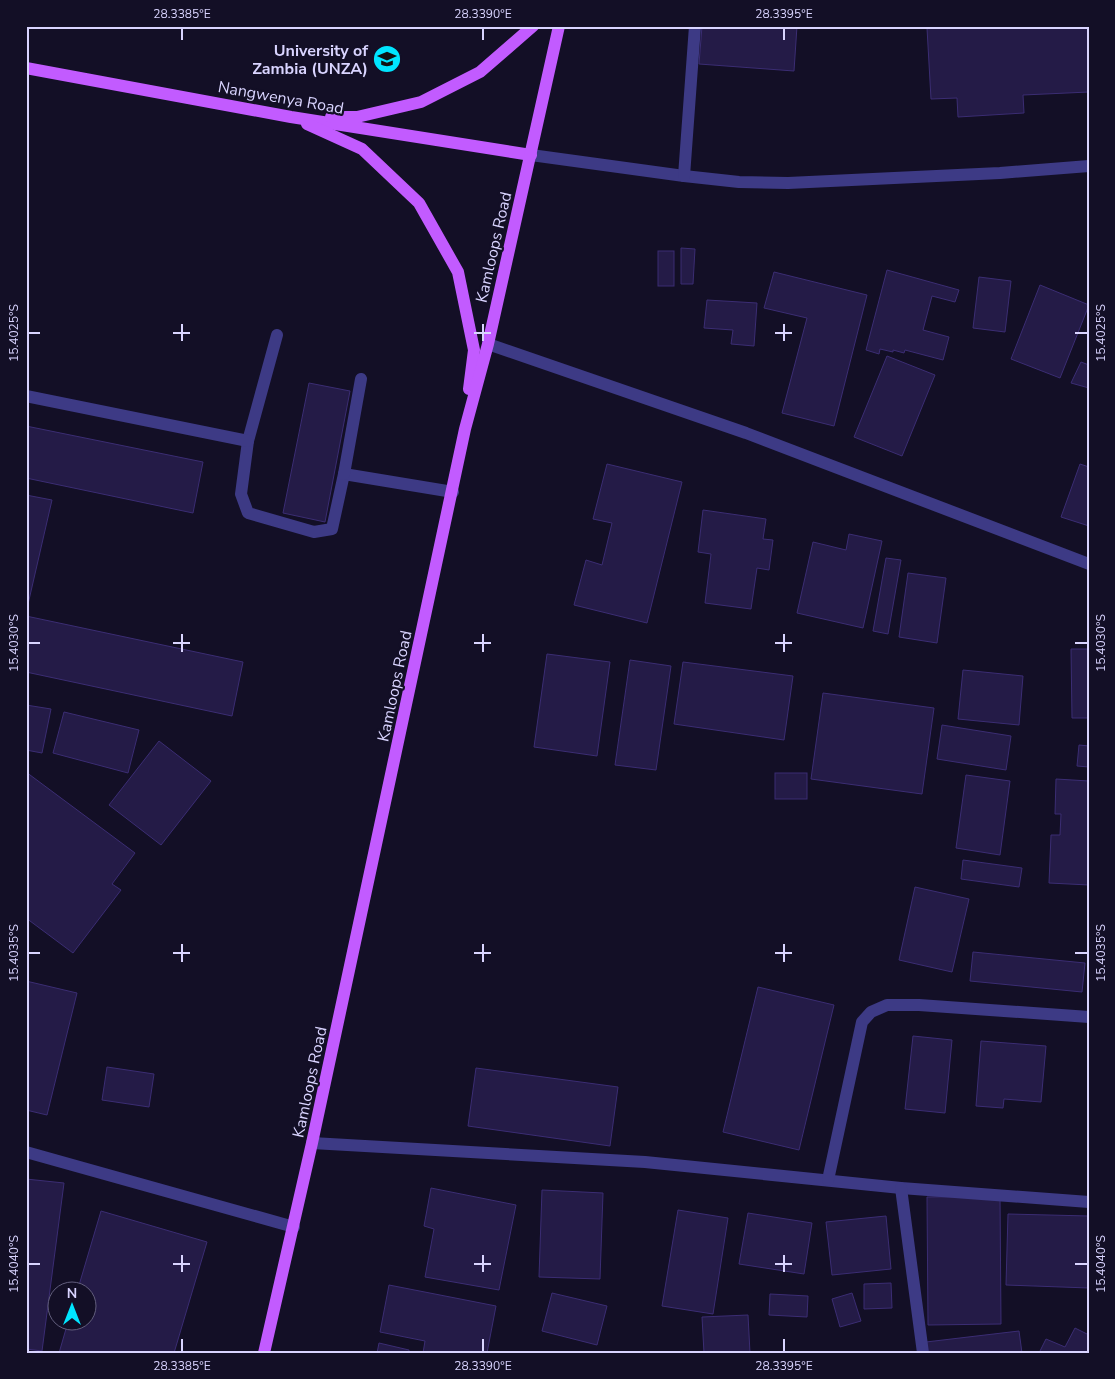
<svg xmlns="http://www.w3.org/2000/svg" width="1115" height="1379" font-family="'Nunito Sans',sans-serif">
  <rect width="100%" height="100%" fill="#130f26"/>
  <g fill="#241b47" stroke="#3b2d73">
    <polygon points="702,26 797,26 794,71 699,64"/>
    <polygon points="952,26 1089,26 1089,92 1023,95 1024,113 958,117 957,98 931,99 927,28"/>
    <polygon points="681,248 695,249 693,284 681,284"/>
    <rect x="658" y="251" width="16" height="35"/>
    <polygon points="887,270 959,290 955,302 932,296 923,330 949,337 943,360 905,350 904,353 893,350 893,352 880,349 879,354 866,350"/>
    <polygon points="774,272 867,295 834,426 782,413 807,318 764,308"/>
    <polygon points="979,277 1011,281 1005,332 973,328"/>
    <polygon points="1040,285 1089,305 1060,378 1011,359"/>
    <polygon points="707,300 757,303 754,346 731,344 733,330 704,328"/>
    <polygon points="887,356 935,375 902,456 854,437"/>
    <polygon points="1081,362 1089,365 1089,388 1071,383"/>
    <polygon points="309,383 350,391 325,522 283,513"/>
    <polygon points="26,426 203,462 193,513 26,478"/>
    <polygon points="607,464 682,482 647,623 574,605 586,560 602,565 612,523 593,519"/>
    <polygon points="1080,464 1089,467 1089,526 1061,517"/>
    <polygon points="26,495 52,500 26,613"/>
    <polygon points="703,510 766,519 763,539 773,540 769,570 757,568 751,609 705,603 711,554 698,552"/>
    <polygon points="849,534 882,541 863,628 797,613 813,542 846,550"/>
    <polygon points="886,558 901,560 888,634 873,631"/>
    <polygon points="908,573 946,578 937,643 899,637"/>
    <polygon points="26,616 243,662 232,716 26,672"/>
    <polygon points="1071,649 1089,649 1089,718 1072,718"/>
    <polygon points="547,654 610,662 597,756 534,747"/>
    <polygon points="630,660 671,666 656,770 615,765"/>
    <polygon points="683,662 793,676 784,740 674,724"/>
    <polygon points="963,670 1023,676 1019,725 958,719"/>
    <polygon points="823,693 934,708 922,794 811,779"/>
    <polygon points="26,705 51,709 42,753 26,750"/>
    <polygon points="64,712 139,730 128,773 53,753"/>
    <polygon points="942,725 1011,736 1006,770 937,759"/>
    <polygon points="159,741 211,781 161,845 109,805"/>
    <polygon points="1079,745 1089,746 1089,767 1077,766"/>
    <polygon points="26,772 135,853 112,884 121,890 73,953 26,918"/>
    <rect x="775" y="773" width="32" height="26"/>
    <polygon points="966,775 1010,781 1000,855 956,848"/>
    <polygon points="1056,779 1089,781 1089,885 1049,883 1051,835 1060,835 1061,814 1055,814"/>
    <polygon points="963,860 1022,868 1019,887 961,879"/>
    <polygon points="915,887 969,899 952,972 899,960"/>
    <polygon points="973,952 1085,963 1082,992 970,981"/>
    <polygon points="26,981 77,993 47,1115 26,1110"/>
    <polygon points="758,987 834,1005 799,1150 723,1132"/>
    <polygon points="913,1036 952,1040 945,1113 905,1109"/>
    <polygon points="981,1041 1046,1046 1041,1102 1004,1099 1003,1108 976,1106"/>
    <polygon points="107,1067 154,1074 149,1107 102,1100"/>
    <polygon points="476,1068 618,1087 610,1146 468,1126"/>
    <polygon points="26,1179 64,1183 42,1351 26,1349"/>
    <polygon points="431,1188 516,1205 499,1290 425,1277 434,1229 424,1226"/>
    <polygon points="542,1190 603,1193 600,1279 539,1277"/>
    <polygon points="1000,1196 1001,1324 928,1325 927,1197"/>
    <polygon points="678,1210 728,1218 713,1314 662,1306"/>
    <polygon points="101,1211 207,1242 174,1353 59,1353 68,1322 88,1322 88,1292 77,1292"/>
    <polygon points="748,1213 812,1223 804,1274 739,1264"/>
    <polygon points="1008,1214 1089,1216 1089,1288 1006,1285"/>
    <polygon points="886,1216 891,1269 832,1275 826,1222"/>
    <polygon points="891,1283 892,1308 864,1309 864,1284"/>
    <polygon points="389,1285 496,1306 487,1353 423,1353 425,1341 380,1332"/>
    <polygon points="552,1293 607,1306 597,1345 542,1331"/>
    <polygon points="852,1293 861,1321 840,1327 832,1299"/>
    <polygon points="770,1294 808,1296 807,1317 769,1315"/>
    <polygon points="748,1315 750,1353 704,1353 702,1317"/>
    <polygon points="1075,1328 1089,1335 1089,1353 1039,1353 1046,1339 1065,1347"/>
    <polygon points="1019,1331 1022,1353 928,1353 926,1342"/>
    <polygon points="379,1343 409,1350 409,1353 377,1353"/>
  </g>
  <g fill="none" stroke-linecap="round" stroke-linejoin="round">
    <g stroke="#3d3a85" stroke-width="12">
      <polyline points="531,155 684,176 739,182 788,183 1000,173 1089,166"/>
      <polyline points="684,176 695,26"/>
      <polyline points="277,335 248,441 241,494 248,513 314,532 332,529 344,474 453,492"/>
      <polyline points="488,344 746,433 1089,564"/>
      <polyline points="26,396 248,441"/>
      <polyline points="344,474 361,379"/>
      <polyline points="312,1143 645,1162 901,1188 1089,1202"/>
      <polyline points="26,1152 294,1227"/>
      <polyline points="828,1180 862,1022 871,1012 887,1005 919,1005 1089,1017"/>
      <polyline points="901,1188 923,1353"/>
    </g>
    <g stroke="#c25bff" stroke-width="12">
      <polyline points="26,68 291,117 531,155"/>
      <polyline points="331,117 357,117 421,102 480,72 533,26"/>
      <polyline points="307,124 362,149 419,203 458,272 474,350 469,389"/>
      <polyline points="264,1353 312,1143 465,429 488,344 559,26"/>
    </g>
  </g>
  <path fill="none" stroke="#d9d4ff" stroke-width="2" d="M 182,28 L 182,40M 483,28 L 483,40M 784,28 L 784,40M 182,324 L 182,341M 483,324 L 483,341M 784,324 L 784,341M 28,333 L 40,333M 173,333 L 190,333M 474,333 L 491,333M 775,333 L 792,333M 1075,333 L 1088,333M 182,634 L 182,652M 483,634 L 483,652M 784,634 L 784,652M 28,643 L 40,643M 173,643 L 190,643M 474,643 L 491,643M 775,643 L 792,643M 1075,643 L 1088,643M 182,944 L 182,962M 483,944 L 483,962M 784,944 L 784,962M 28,953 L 40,953M 173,953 L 190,953M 474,953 L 491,953M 775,953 L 792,953M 1075,953 L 1088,953M 182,1255 L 182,1272M 483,1255 L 483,1272M 784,1255 L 784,1272M 28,1264 L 40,1264M 173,1264 L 190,1264M 474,1264 L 491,1264M 775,1264 L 792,1264M 1075,1264 L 1088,1264M 182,1339 L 182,1352M 483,1339 L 483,1352M 784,1339 L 784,1352"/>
  <defs>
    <symbol id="university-disc" viewBox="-11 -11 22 22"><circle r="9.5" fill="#00e5ff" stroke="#130f26"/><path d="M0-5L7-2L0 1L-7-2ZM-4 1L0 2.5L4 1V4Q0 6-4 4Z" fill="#111"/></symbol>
  </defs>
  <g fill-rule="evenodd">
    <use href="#university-disc" x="371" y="43" width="32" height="32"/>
  </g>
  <g text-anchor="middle" stroke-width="4.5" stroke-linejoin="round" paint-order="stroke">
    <g font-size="16" font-weight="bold" fill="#d9d4ff" stroke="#130f26" text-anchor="end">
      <text x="368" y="56">University of<tspan x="368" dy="18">Zambia (UNZA)</tspan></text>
    </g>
    <g font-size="16" fill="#d9d4ff" stroke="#130f26">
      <text transform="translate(281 97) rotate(10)" y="6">Nangwenya Road</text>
      <text transform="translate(493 247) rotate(-77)" y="6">Kamloops Road</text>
      <text transform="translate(394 686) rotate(-78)" y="6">Kamloops Road</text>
      <text transform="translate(309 1082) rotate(-78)" y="6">Kamloops Road</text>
    </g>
  </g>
  <rect width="1115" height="1379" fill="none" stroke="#130f26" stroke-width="55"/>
  <g transform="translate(72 1306)"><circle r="24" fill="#130f26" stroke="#625e7d"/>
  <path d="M0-4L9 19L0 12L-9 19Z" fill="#00e5ff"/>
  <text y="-8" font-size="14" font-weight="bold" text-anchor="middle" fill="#d9d4ff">N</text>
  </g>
  <rect x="28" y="28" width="1060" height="1324" fill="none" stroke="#d9d4ff" stroke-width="2"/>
  <g font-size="12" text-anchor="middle" fill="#d9d4ff">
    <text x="182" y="18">28.3385°E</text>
    <text x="483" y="18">28.3390°E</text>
    <text x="784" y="18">28.3395°E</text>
    <text transform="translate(14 333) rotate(-90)" y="4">15.4025°S</text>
    <text transform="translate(1101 333) rotate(-90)" y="4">15.4025°S</text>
    <text transform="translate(14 643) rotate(-90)" y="4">15.4030°S</text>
    <text transform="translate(1101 643) rotate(-90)" y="4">15.4030°S</text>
    <text transform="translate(14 953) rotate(-90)" y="4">15.4035°S</text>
    <text transform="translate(1101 953) rotate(-90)" y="4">15.4035°S</text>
    <text transform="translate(14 1264) rotate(-90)" y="4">15.4040°S</text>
    <text transform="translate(1101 1264) rotate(-90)" y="4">15.4040°S</text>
    <text x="182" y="1370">28.3385°E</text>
    <text x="483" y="1370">28.3390°E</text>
    <text x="784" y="1370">28.3395°E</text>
  </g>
</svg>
